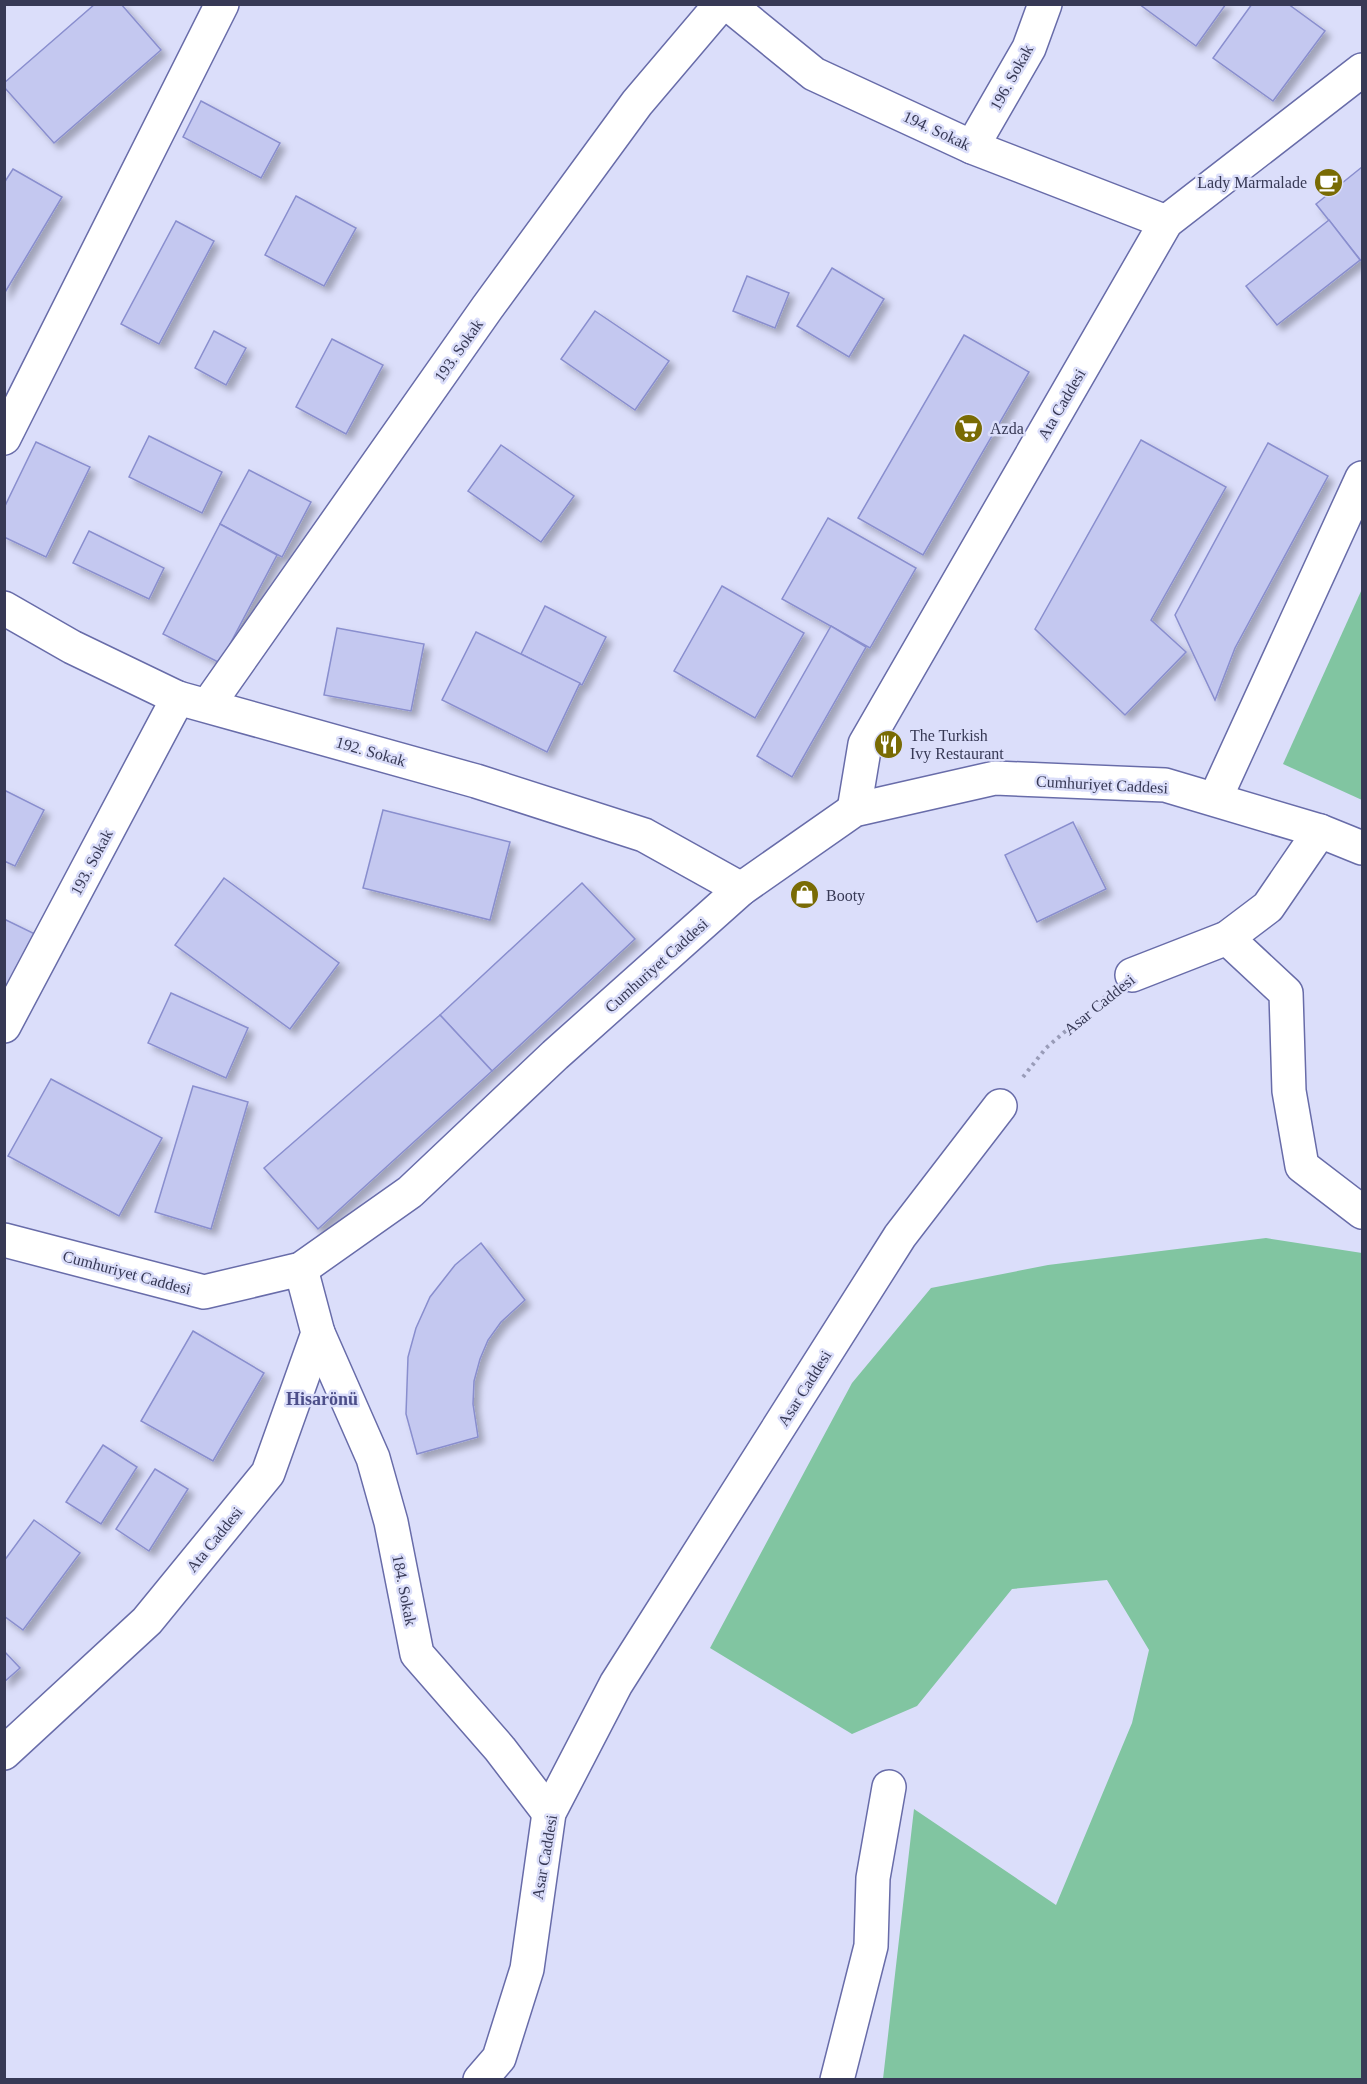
<svg xmlns="http://www.w3.org/2000/svg" width="1367" height="2084" font-family="Georgia,serif">
  <defs>
    <filter id="shadow"><feDropShadow dx="5.5" dy="5.5" stdDeviation="3" flood-color="#0004"/></filter>
  </defs>
  <rect width="100%" height="100%" fill="#dbdefa"/>
  <g fill="#81c5a1">
    <polygon points="1362,589 1362,800 1283,764"/>
    <polygon points="1266,1238 1362,1253 1362,2079 883,2079 914,1809 1056,1905 1132,1723 1149,1650 1107,1580 1012,1589 917,1706 852,1734 710,1648 852,1383 931,1288 1048,1265"/>
  </g>
  <g fill="#c4c8f0" stroke="#898ece" stroke-width="1.5" filter="url(#shadow)">
    <polygon points="95,4 121,4 161,50 54,143 4,87 4,83"/>
    <polygon points="1139,4 1226,4 1196,46"/>
    <polygon points="1252,4 1288,4 1325,31 1273,101 1213,58"/>
    <polygon points="201,101 280,143 261,178 183,137"/>
    <polygon points="1362,167 1362,262 1316,204"/>
    <polygon points="13,169 62,197 4,294 4,183"/>
    <polygon points="296,196 356,228 324,286 265,255"/>
    <polygon points="1329,220 1360,260 1277,325 1246,286"/>
    <polygon points="176,221 214,241 159,344 121,324"/>
    <polygon points="832,268 884,299 849,357 797,326"/>
    <polygon points="747,276 789,293 775,328 733,311"/>
    <polygon points="595,311 669,361 635,410 561,359"/>
    <polygon points="214,331 246,348 226,385 195,368"/>
    <polygon points="964,335 1029,372 923,555 858,518"/>
    <polygon points="332,339 383,365 346,434 296,407"/>
    <polygon points="149,436 222,472 202,513 129,477"/>
    <polygon points="1141,440 1226,487 1151,620 1186,652 1125,715 1035,629"/>
    <polygon points="36,442 90,467 46,557 4,537 4,508"/>
    <polygon points="1268,443 1328,476 1235,648 1215,700 1175,615"/>
    <polygon points="501,445 574,496 541,542 468,491"/>
    <polygon points="249,470 311,502 282,557 220,524"/>
    <polygon points="828,518 916,568 870,648 782,599"/>
    <polygon points="220,524 277,555 220,663 163,634"/>
    <polygon points="89,531 164,568 149,599 73,563"/>
    <polygon points="722,586 804,633 755,718 674,671"/>
    <polygon points="545,606 606,637 582,685 521,654"/>
    <polygon points="831,626 866,647 792,777 757,756"/>
    <polygon points="337,628 424,644 411,711 324,695"/>
    <polygon points="476,632 580,683 547,752 442,700"/>
    <polygon points="4,790 44,810 15,866 4,861"/>
    <polygon points="383,810 510,842 490,920 363,888"/>
    <polygon points="1073,822 1106,889 1037,922 1005,855"/>
    <polygon points="224,878 339,963 290,1029 175,945"/>
    <polygon points="582,883 635,939 492,1071 440,1015"/>
    <polygon points="4,919 37,935 4,1000"/>
    <polygon points="171,993 248,1028 226,1078 148,1043"/>
    <polygon points="440,1015 492,1071 318,1229 264,1168"/>
    <polygon points="51,1079 162,1138 119,1216 8,1156"/>
    <polygon points="193,1086 248,1102 211,1229 155,1212"/>
    <polygon points="481,1243 525,1300 501,1322 488,1340 480,1359 474,1381 473,1404 478,1437 417,1454 406,1414 408,1357 416,1328 430,1297 455,1265"/>
    <polygon points="193,1331 264,1373 213,1461 141,1421"/>
    <polygon points="103,1445 137,1467 101,1524 66,1502"/>
    <polygon points="155,1469 188,1489 149,1551 116,1529"/>
    <polygon points="34,1520 80,1553 23,1630 4,1616 4,1561"/>
    <polygon points="4,1651 20,1668 4,1682"/>
  </g>
  <g fill="none" stroke-linecap="round" stroke-linejoin="round">
    <defs>
      <g id="minor">
        <polyline points="728,4 814,74 972,147 1166,222"/>
        <polyline points="972,147 1029,48 1045,4"/>
        <polyline points="4,438 222,4"/>
        <polyline points="4,608 72,647 178,698 476,781 644,835 741,889"/>
        <polyline points="208,705 487,308 637,103 721,4"/>
        <polyline points="1215,799 1362,478"/>
        <polyline points="854,810 865,744 1166,222 1362,70"/>
        <polyline points="1227,938 1286,993 1289,1091 1302,1166 1362,1212"/>
        <polyline points="1132,975 1227,938 1268,907 1320,831"/>
        <polyline points="4,1026 178,698"/>
        <polyline points="4,1240 204,1292 301,1269 410,1192 555,1055 741,889 854,810 995,778 1165,785 1320,831 1362,848"/>
        <polyline points="318,1333 373,1458 391,1522 417,1654 500,1749 549,1813"/>
        <polyline points="4,1753 147,1621 268,1473 318,1333 301,1269"/>
        <polyline points="480,2080 499,2058 527,1969 549,1813 616,1684 900,1236 1000,1106"/>
        <polyline points="837,2080 871,1946 873,1878 889,1787"/>
      </g>
    </defs>
    <use href="#minor" stroke="#686ca9" stroke-width="36"/>
    <polyline stroke="#999cb8" stroke-width="4" stroke-dasharray="3 4.5" stroke-linecap="butt" points="1023,1077 1046,1048 1105,997"/>
    <use href="#minor" stroke="#fff" stroke-width="33"/>
  </g>
  <defs>
    <symbol id="cafe-disc" viewBox="-11 -11 22 22"><circle r="9.5" fill="#796b04" stroke="#dbdefa"/><path d="M-5.5-4.5H6V0H3Q3 3.5 0 3.5H-2.5Q-5.5 3.5-5.5 0ZM3-3.2v2h1.7v-2ZM-6 4.5H4V6H-6Z" fill="#fff"/></symbol>
    <symbol id="supermarket-disc" viewBox="-11 -11 22 22"><circle r="9.5" fill="#796b04" stroke="#dbdefa"/><path d="M-6-5.5h2.5l.6 2H6L4.5 2H-2.5L-4.4-4H-6ZM-1.5 3.2a1.3 1.3 0 1 0 .1 0ZM3 3.2a1.3 1.3 0 1 0 .1 0Z" fill="#fff"/></symbol>
    <symbol id="restaurant-disc" viewBox="-11 -11 22 22"><circle r="9.5" fill="#796b04" stroke="#dbdefa"/><path d="M-5-6h1v4h1v-4h1v4h1v-4h1v5L-1.5 .5V6h-2V.5L-5-1ZM5-6V6H3V1.5H1.5Q1.5-4 5-6Z" fill="#fff"/></symbol>
    <symbol id="shop-disc" viewBox="-11 -11 22 22"><circle r="9.5" fill="#796b04" stroke="#dbdefa"/><path d="M-5-2.5h2.3a2.7 3.5 0 0 1 5.4 0H5L5.5 6h-11ZM-1.5-2.5h3a1.5 2.3 0 0 0-3 0Z" fill="#fff"/></symbol>
  </defs>
  <g fill-rule="evenodd">
    <use href="#cafe-disc" x="1312" y="166" width="33" height="33"/>
    <use href="#supermarket-disc" x="952" y="412" width="33" height="33"/>
    <use href="#restaurant-disc" x="872" y="728" width="33" height="33"/>
    <use href="#shop-disc" x="788" y="878" width="33" height="33"/>
  </g>
  <g text-anchor="middle" stroke-width="5" stroke-linejoin="round" paint-order="stroke">
    <g font-size="16" fill="#373955" stroke="#dbdefa">
      <text transform="translate(1011 77) rotate(-61)" y="6">196. Sokak</text>
      <text transform="translate(937 130) rotate(25)" y="6">194. Sokak</text>
      <text transform="translate(458 350) rotate(-55)" y="6">193. Sokak</text>
      <text transform="translate(1061 404) rotate(-60)" y="6">Ata Caddesi</text>
      <text transform="translate(371 751) rotate(16)" y="6">192. Sokak</text>
      <text transform="translate(1102 784) rotate(3)" y="6">Cumhuriyet Caddesi</text>
      <text transform="translate(91 862) rotate(-62)" y="6">193. Sokak</text>
      <text transform="translate(656 965) rotate(-42)" y="6">Cumhuriyet Caddesi</text>
      <text transform="translate(1099 1004) rotate(-39)" y="6">Asar Caddesi</text>
      <text transform="translate(127 1272) rotate(15)" y="6">Cumhuriyet Caddesi</text>
      <text transform="translate(804 1388) rotate(-58)" y="6">Asar Caddesi</text>
      <text transform="translate(214 1539) rotate(-51)" y="6">Ata Caddesi</text>
      <text transform="translate(405 1590) rotate(79)" y="6">184. Sokak</text>
      <text transform="translate(544 1857) rotate(-80)" y="6">Asar Caddesi</text>
    </g>
    <g font-size="16" fill="#373955" stroke="#dbdefa" text-anchor="start">
      <text x="1307" y="188" text-anchor="end">Lady Marmalade</text>
      <text x="990" y="434">Azda</text>
      <text x="910" y="741">The Turkish<tspan x="910" dy="18">Ivy Restaurant</tspan></text>
      <text x="826" y="901">Booty</text>
    </g>
    <g font-size="18" font-weight="bold" fill="#4c4e89" stroke="#dbdefa">
      <text x="322" y="1405">Hisarönü</text>
    </g>
  </g>
  <rect width="1367" height="2084" fill="none" stroke="#373955" stroke-width="12"/>
</svg>
